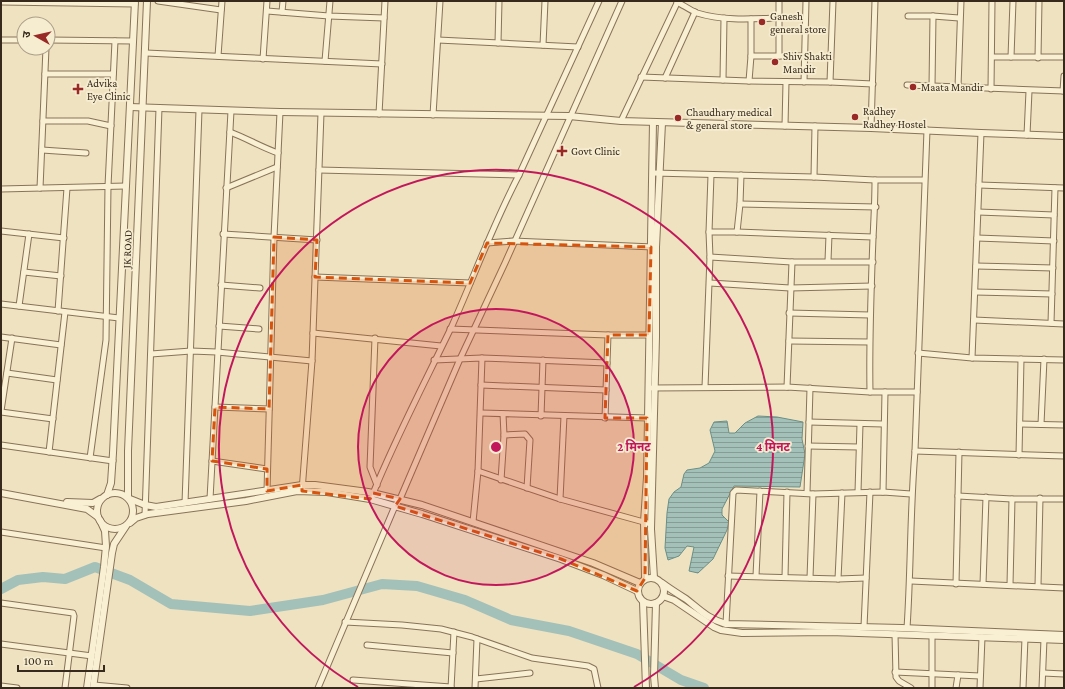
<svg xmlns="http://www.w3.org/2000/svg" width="1065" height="689" font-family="'Crimson Pro','Noto Sans Devanagari',serif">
  <defs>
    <pattern id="water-rules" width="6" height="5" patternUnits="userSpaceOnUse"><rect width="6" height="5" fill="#a3c1b9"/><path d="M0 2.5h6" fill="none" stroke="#869d96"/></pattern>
  </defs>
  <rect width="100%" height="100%" fill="#efe2c0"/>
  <polygon fill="url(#water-rules)" stroke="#6a8f87" points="758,416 777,417 803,422 802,439 805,454 800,487 734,486 722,509 722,515 729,522 727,530 713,559 698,573 689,571 694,547 687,546 679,556 668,560 665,548 667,513 669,499 674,492 681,487 684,474 687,470 700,468 709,463 715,451 710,430 714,422 727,421 729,433 735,433 745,423"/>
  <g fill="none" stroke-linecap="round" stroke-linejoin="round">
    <polyline stroke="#a3c1b9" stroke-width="10" points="1,589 18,580 43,577 65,579 95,567 130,580 171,604 250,611 323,600 382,584 417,586 465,600 511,620 569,631 637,654 681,680 704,688"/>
    <defs>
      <g id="minor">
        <polyline points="158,1 221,10"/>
        <polyline points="779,1 779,56"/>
        <polyline points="1,2 135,4"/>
        <path d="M 677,2 C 683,5 690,10 697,13 C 723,21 751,19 778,18"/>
        <polyline points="267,11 329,16 384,18"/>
        <polyline points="282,12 283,1"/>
        <polyline points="908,16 933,16 959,18"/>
        <polyline points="1,40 24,40"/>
        <polyline points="48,40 133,41"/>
        <polyline points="438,40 578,47"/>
        <polyline points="498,43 499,1"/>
        <polyline points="543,45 545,1"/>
        <polyline points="146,53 382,64"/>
        <polyline points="218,56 222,1"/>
        <polyline points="751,56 805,56"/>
        <polyline points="992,57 1064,57"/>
        <polyline points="1011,57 1013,1"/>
        <polyline points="1038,58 1039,1"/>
        <polyline points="263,59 267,1"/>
        <polyline points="325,61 330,1"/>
        <polyline points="45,74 113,74"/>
        <polyline points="641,77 749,81 830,82 873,84"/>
        <polyline points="665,78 695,12"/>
        <polyline points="723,80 724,18"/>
        <polyline points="749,81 751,56 751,19"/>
        <polyline points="804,82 806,1"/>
        <polyline points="830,82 833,1"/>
        <polyline points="907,85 1064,91"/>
        <polyline points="932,86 933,16"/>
        <polyline points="958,87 961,1"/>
        <polyline points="991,89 992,1"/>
        <polyline points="1063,91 1064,76"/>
        <polyline points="379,114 385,1"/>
        <polyline points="433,115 440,1"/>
        <polyline points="43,121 88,121 111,126"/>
        <polyline points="621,121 678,1"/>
        <polyline points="785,126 786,82"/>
        <polyline points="871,128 875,1"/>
        <path d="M 230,132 C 246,138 261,147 278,153"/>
        <polyline points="1027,135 1029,91"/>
        <polyline points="42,150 86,153"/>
        <polyline points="319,170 519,175"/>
        <polyline points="653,173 814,177 875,180 924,180"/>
        <polyline points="814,177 815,126"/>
        <polyline points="979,185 1064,188"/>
        <polyline points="40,188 46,48"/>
        <polyline points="226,188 277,167"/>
        <polyline points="1,189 126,186"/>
        <polyline points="740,204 876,207"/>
        <polyline points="978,212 1054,215"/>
        <polyline points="1,231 64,238"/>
        <polyline points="709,232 737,232 873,237"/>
        <polyline points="737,232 740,204 741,175"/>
        <polyline points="223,234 317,240"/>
        <polyline points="977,238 1054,241"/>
        <polyline points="487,243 513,241 653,247"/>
        <polyline points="710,257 792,262 873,262"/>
        <polyline points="828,261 829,235"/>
        <polyline points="976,266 1053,268"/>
        <polyline points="24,272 61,276"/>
        <polyline points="315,277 470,283"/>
        <polyline points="710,283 790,288 872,286"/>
        <polyline points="221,285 260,288"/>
        <polyline points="975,292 1052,294"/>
        <polyline points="1,304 119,318"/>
        <polyline points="19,306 29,234"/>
        <polyline points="58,311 67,188"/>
        <polyline points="789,313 870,315"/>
        <polyline points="974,320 1064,324"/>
        <polyline points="1051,323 1055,188"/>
        <polyline points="219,326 259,329"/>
        <polyline points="450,329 608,335 649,335"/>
        <polyline points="313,333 441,346"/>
        <polyline points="1,337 61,345"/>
        <polyline points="375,338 370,467 377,485"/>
        <polyline points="789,341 869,342"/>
        <polyline points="918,353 972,358 1064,360"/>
        <polyline points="151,354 191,351 217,352 312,361"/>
        <polyline points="972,358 981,133"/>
        <polyline points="434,360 482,358 607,363"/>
        <polyline points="7,373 57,380"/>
        <polyline points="481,385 606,390"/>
        <polyline points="705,387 710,257 709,232 711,175"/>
        <polyline points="787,387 792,262"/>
        <polyline points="652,388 787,387 870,392 917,392"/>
        <path d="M 870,392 C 869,341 871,289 873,238 C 874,219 875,199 875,180"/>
        <polyline points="215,407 269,409"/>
        <polyline points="1,411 12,338"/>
        <polyline points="1,412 53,419"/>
        <polyline points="481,413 647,418"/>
        <polyline points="541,416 543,360"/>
        <polyline points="605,418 608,335"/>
        <polyline points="809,422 883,424"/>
        <polyline points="1020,424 1064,425"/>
        <polyline points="1041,424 1044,359"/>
        <polyline points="504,435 525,434 530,440 527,488"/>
        <polyline points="1,445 113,461"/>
        <polyline points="808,446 859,447"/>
        <polyline points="915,451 1064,456"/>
        <polyline points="49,452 65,312"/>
        <polyline points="1019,455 1021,359"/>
        <polyline points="90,458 106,340 108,186 115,41"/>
        <polyline points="212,461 267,469"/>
        <polyline points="478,471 560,499 651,524"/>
        <polyline points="501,480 504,435 503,414"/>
        <polyline points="267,491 274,237 280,112"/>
        <polyline points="302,491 312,361 321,113"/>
        <polyline points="858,492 860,424"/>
        <polyline points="883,492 885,392"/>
        <polyline points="807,493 810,388"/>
        <path d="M 372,496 C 395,439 424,384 451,328 C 474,277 493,224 519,175 L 599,1"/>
        <polyline points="958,496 1012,499 1064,499"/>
        <polyline points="210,499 231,111"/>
        <polyline points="560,499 564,416"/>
        <polyline points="185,503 199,110"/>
        <polyline points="145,515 159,108"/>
        <polyline points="473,522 478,471 482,358"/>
        <polyline points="1,532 106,548"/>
        <polyline points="728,576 838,579 866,578"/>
        <polyline points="756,576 760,491"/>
        <polyline points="785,577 787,492"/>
        <polyline points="810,578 813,494"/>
        <polyline points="838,579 842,493"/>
        <polyline points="911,581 1064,588"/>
        <polyline points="956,584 959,452"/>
        <polyline points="983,584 986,497"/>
        <polyline points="1010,585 1012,499"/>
        <polyline points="1038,586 1040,498"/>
        <polyline points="1,603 73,613 74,616 65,688"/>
        <polyline points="345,622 402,625 441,629 472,637 532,658 588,666 594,669 598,688"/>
        <polyline points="726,624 733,493 736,490 813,494 883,492 911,494"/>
        <polyline points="864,627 870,492"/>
        <path d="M 907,628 C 911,569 910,510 915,451 L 927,130"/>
        <polyline points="895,634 896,677 899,681 911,688"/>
        <polyline points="1,644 92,656"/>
        <polyline points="367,645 453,653"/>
        <polyline points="895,672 980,676"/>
        <polyline points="1043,673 1064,674"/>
        <polyline points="476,679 530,673"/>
        <polyline points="353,680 451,687"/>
        <polyline points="94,685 127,688"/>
        <polyline points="1,686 17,688"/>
        <polyline points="318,688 395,506 400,499 460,359 505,263 622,1"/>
        <polyline points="451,688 454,632"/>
        <polyline points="475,688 477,639"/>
        <polyline points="932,688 932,636"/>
        <polyline points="956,688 958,675"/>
        <polyline points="980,688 982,637"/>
        <polyline points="1023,688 1025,638"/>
        <polyline points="1042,688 1044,639"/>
      </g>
      <g id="tertiary">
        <polyline points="130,107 280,112 569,116 621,121 871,128 981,133 1064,136"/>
        <circle cx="115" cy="511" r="18"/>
        <polyline points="1,493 87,509 98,517"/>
        <polyline points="107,495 111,483 113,453 135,1"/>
        <polyline points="128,497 128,451 147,1"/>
        <polyline points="130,499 145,505 156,507 302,485 315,485 368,492 422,505 593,563 640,583"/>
        <polyline points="67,502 93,503 100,499"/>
        <polyline points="130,523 136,518 148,514 246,501 297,491 327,492 370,499 422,514 561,559 603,575 637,591"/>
        <circle cx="651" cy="591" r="13"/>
        <polyline points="645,578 644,522 647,477 653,122"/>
        <polyline points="654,578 651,529 656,337 656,247 662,123"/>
        <path d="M 662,583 C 670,589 678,594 686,599 C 700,610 708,619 726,624 L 902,628 L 1064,635"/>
        <polyline points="663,596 674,600 714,627 721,630 742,633 830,632 1064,640"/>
        <polyline points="643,602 646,688"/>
        <polyline points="87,688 104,567 106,546 105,531 100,520"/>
        <polyline points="93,688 112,553 114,544 126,526"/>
        <polyline points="655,688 654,676 656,603"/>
      </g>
    </defs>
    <use href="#minor" stroke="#887358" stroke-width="7"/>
    <use href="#tertiary" stroke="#887358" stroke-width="8"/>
    <use href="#minor" stroke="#f9efd3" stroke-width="5"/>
    <use href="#tertiary" stroke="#f9efd3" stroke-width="6"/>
  </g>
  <path fill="#d6540e" fill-opacity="0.2" stroke="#d6540e" stroke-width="3" stroke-dasharray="8 5" stroke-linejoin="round" d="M 274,237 L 317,240 L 315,277 L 470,283 L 487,243 L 651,247 L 649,335 L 608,335 L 605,418 L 647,418 L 645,578 L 637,591 L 561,559 L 395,506 L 400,499 L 373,493 L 370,499 L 302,491 L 302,485 L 267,491 L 267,469 L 212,461 L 215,407 L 269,409 Z"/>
  <circle cx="496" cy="447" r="138" fill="#c2185b" fill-opacity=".12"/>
  <g fill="none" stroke="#c2185b" stroke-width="2">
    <circle cx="496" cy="447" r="138"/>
    <path d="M358 687A277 277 0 1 1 634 687"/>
  </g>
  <g fill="#992926" stroke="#f6ecd0" stroke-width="1.5">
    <circle cx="762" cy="22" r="4"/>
    <circle cx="775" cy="62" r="4"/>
    <circle cx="913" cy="87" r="4"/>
    <path d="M76 83h4v4h4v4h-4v4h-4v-4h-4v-4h4z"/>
    <circle cx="855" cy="117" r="4"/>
    <circle cx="678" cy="118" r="4"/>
    <path d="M560 145h4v4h4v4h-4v4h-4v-4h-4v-4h4z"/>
  </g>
  <g text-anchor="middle" stroke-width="3.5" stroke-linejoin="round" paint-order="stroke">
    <g font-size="11" fill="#372a1c" stroke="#f6ecd0" text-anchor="start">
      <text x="770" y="20">Ganesh<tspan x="770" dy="13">general store</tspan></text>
      <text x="783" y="60">Shiv Shakti<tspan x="783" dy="13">Mandir</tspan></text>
      <text x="87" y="87">Advika<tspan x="87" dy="13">Eye Clinic</tspan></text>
      <text x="921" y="91">Maata Mandir</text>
      <text x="863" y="115">Radhey<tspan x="863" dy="13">Radhey Hostel</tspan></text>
      <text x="686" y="116">Chaudhary medical<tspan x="686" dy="13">&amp; general store</tspan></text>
      <text x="571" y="155">Govt Clinic</text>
    </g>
    <g font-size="11" fill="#372a1c" stroke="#f6ecd0">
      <text transform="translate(127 249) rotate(-88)" y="4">JK ROAD</text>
    </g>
  </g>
  <circle cx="496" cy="447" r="6" fill="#c2185b" stroke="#f6ecd0" stroke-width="2"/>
  <g font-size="12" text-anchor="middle" font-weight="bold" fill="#c2185b" stroke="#f6ecd0" stroke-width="3.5" stroke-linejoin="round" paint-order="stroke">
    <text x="634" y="451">2 मिनट</text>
    <text x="773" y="451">4 मिनट</text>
  </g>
  <rect width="1065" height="689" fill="none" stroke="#372a1c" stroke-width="4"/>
  <g transform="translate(36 36) rotate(278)"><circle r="19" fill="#f6ecd0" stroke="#aa9e88"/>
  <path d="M0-3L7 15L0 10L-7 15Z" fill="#992926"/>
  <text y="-6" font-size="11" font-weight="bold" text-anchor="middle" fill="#372a1c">उ</text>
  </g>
  <path d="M18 665v6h86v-6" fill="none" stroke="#372a1c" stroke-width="2"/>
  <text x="24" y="665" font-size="12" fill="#372a1c" stroke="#f6ecd0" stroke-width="3" paint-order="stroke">100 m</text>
</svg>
